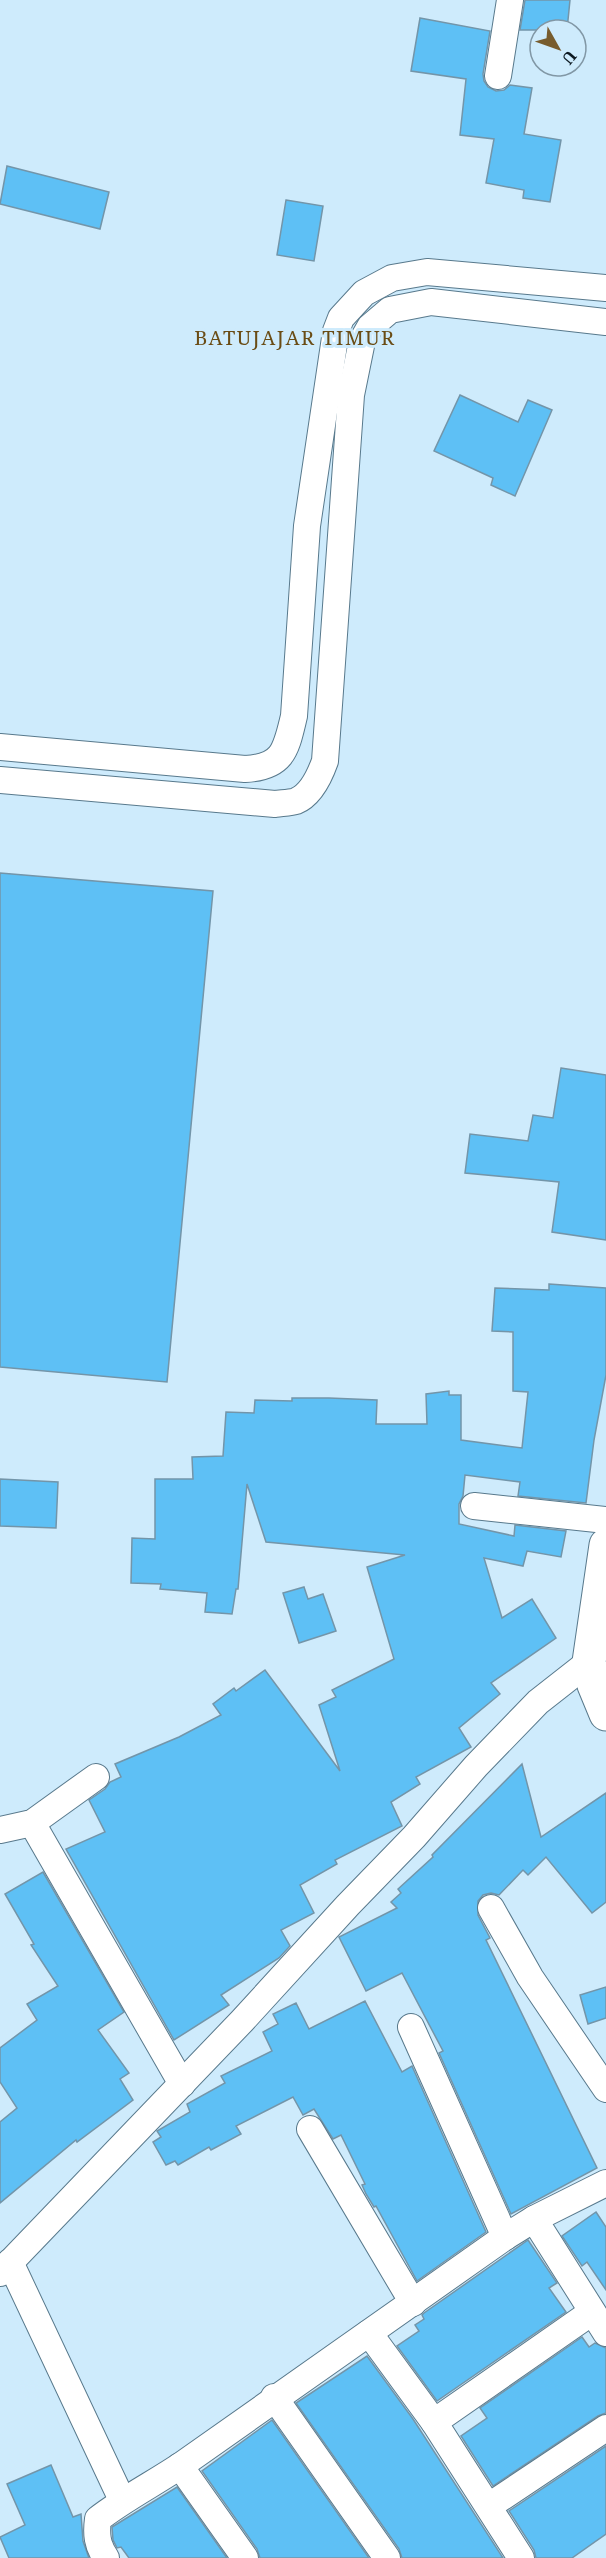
<svg xmlns="http://www.w3.org/2000/svg" width="606" height="2558" font-family="'Noto Serif',serif">
  <rect width="100%" height="100%" fill="#ceebfc"/>
  <g fill="#5ec0f5" stroke="#7395a9" stroke-width="1.5">
    <polygon points="525,0 570,0 567,30 520,30"/>
    <polygon points="420,18 490,31 483,74 484,81 488,87 496,91 504,90 510,85 532,88 524,134 561,140 550,202 523,198 524,190 486,183 494,139 460,135 466,79 411,71"/>
    <polygon points="7,166 109,192 100,229 0,204"/>
    <polygon points="286,200 323,206 314,261 277,255"/>
    <polygon points="460,395 518,422 528,400 552,410 515,496 491,485 493,478 434,451"/>
    <polygon points="0,873 213,891 167,1382 0,1367"/>
    <polygon points="561,1068 606,1075 606,1240 552,1232 559,1182 465,1173 470,1134 528,1141 533,1115 553,1118"/>
    <polygon points="549,1284 606,1288 606,1375 594,1440 586,1503 518,1496 520,1482 465,1475 463,1496 459,1504 459,1524 514,1536 515,1525 566,1531 561,1557 527,1551 523,1566 484,1558 502,1618 532,1599 556,1638 491,1683 500,1694 459,1728 471,1747 416,1777 420,1784 391,1802 402,1826 335,1860 337,1864 300,1885 314,1913 281,1930 290,1946 279,1958 221,1995 229,2005 174,2040 66,1849 105,1832 89,1800 105,1789 110,1782 121,1777 115,1764 179,1737 221,1715 213,1704 234,1688 236,1691 265,1670 340,1771 319,1705 336,1697 332,1690 394,1659 367,1567 405,1555 266,1542 247,1484 238,1589 236,1589 232,1614 205,1612 207,1593 160,1589 161,1584 131,1583 132,1538 155,1539 155,1479 193,1479 192,1457 223,1456 226,1412 254,1413 255,1400 292,1401 292,1398 329,1398 377,1400 376,1424 427,1424 426,1394 449,1391 449,1395 461,1395 461,1440 522,1448 528,1392 513,1391 513,1332 492,1331 495,1288 549,1290"/>
    <polygon points="0,1479 58,1482 56,1528 0,1526"/>
    <polygon points="304,1587 308,1599 323,1594 336,1631 299,1643 283,1593"/>
    <polygon points="522,1764 541,1837 606,1793 606,1902 592,1913 546,1857 528,1875 523,1870 499,1895 491,1893 483,1895 478,1901 478,1915 490,1938 486,1940 597,2168 511,2214 439,2053 443,2051 402,1973 366,1991 339,1937 397,1908 391,1902 401,1893 398,1889 433,1857 432,1855"/>
    <polygon points="43,1872 124,2012 98,2030 129,2073 120,2079 133,2100 77,2142 76,2140 0,2203 0,2122 17,2108 0,2082 0,2048 37,2020 27,2004 58,1986 31,1945 34,1944 5,1894"/>
    <polygon points="606,1987 606,2018 588,2024 580,1995"/>
    <polygon points="365,2001 402,2072 412,2066 486,2232 417,2281 376,2206 374,2207 366,2194 362,2185 365,2184 341,2135 333,2139 314,2109 303,2115 293,2097 236,2126 241,2134 211,2150 209,2147 178,2165 175,2161 166,2165 153,2142 161,2137 157,2131 190,2112 187,2104 225,2083 221,2076 272,2051 263,2032 278,2024 273,2014 296,2003 309,2029"/>
    <polygon points="596,2212 606,2227 606,2290 587,2262 582,2266 562,2236"/>
    <polygon points="528,2240 557,2283 549,2288 566,2312 437,2401 397,2346 419,2331 415,2325 424,2319 422,2315 424,2313"/>
    <polygon points="582,2337 589,2347 595,2343 606,2348 606,2413 598,2416 493,2486 461,2436 487,2418 480,2408"/>
    <polygon points="367,2356 413,2419 503,2558 402,2558 399,2549 296,2403"/>
    <polygon points="272,2420 369,2558 260,2558 257,2549 202,2471"/>
    <polygon points="606,2446 606,2534 572,2558 536,2558 534,2550 509,2511"/>
    <polygon points="51,2465 73,2517 81,2514 83,2541 89,2558 9,2558 0,2537 25,2525 7,2484"/>
    <polygon points="177,2487 227,2558 129,2558 121,2547 117,2548 113,2540 112,2527"/>
  </g>
  <g fill="none" stroke-linecap="round" stroke-linejoin="round">
    <defs>
      <g id="minor">
        <polyline points="498,76 510,0"/>
        <path d="M 0,747 L 245,769 C 284,767 286,749 294,716 L 307,526 L 336,331 L 341,318 L 364,293 L 392,278 L 427,272 L 606,288"/>
        <path d="M 0,780 L 275,804 C 281,803 290,803 296,801 C 311,795 320,775 325,761 L 351,395 L 362,341 L 370,327 L 390,310 L 431,302 L 606,322"/>
        <polyline points="474,1506 606,1520"/>
        <polyline points="32,1823 182,2084"/>
        <polyline points="0,1830 32,1823 96,1777"/>
        <polyline points="491,1908 530,1977 606,2089"/>
        <polyline points="411,2027 505,2237"/>
        <polyline points="310,2129 413,2303"/>
        <polyline points="534,2219 606,2333"/>
        <polyline points="10,2262 122,2500"/>
        <polyline points="0,2273 242,2021 348,1905 414,1837 476,1766 538,1702 589,1662"/>
        <polyline points="369,2333 434,2422 521,2558"/>
        <polyline points="274,2397 387,2558"/>
        <polyline points="434,2422 592,2312"/>
        <polyline points="180,2466 245,2558"/>
        <polyline points="489,2506 606,2428"/>
        <path d="M 106,2558 C 97,2545 96,2534 98,2519 C 125,2498 155,2483 183,2464 C 290,2388 398,2313 505,2237 L 534,2219 L 606,2183"/>
      </g>
      <polyline id="trunk" points="606,1545 589,1662 594,1685 606,1714"/>
    </defs>
    <use href="#minor" stroke="#58798c" stroke-width="28"/>
    <use href="#trunk" stroke="#58798c" stroke-width="35"/>
    <use href="#minor" stroke="#fff" stroke-width="26"/>
    <use href="#trunk" stroke="#fff" stroke-width="33"/>
  </g>
  <g text-anchor="middle" stroke-width="6" stroke-linejoin="round" paint-order="stroke">
    <g font-size="20" letter-spacing="1.5" fill="#6a4c15" stroke="#ceebfc">
      <text x="295" y="345">BATUJAJAR TIMUR</text>
    </g>
  </g>
  <g transform="translate(558 48) rotate(130)"><circle r="28" fill="#ceebfc" stroke="#8197a5" stroke-width="1.5"/>
  <path d="M0-4.5L10 22L0 15L-10 22Z" fill="#775c2e"/>
  <text y="-9" font-size="16" font-weight="bold" text-anchor="middle" fill="#0d1a22">U</text>
  </g>
</svg>
